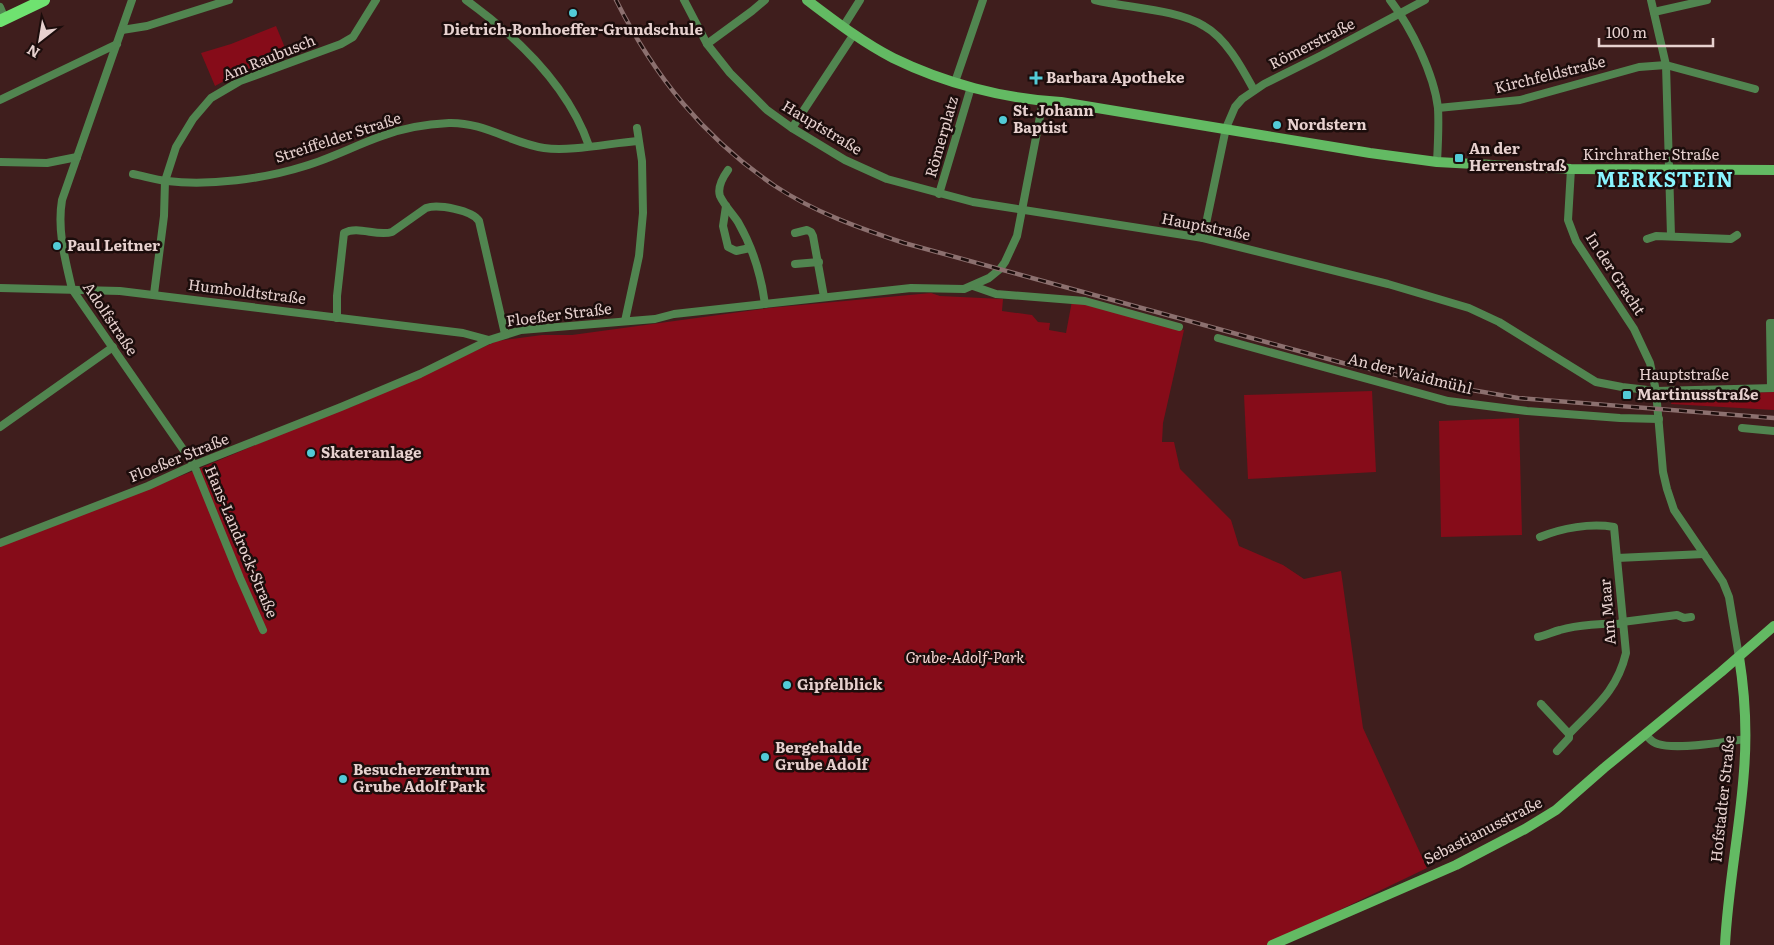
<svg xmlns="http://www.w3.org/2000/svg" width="1774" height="945" font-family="Literata,serif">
  <rect width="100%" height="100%" fill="#3f1e1d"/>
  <g fill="#860c19">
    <polygon points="276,26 288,55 282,55 235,75 215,86 201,53 231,44"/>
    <polygon points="931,293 940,296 1003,299 1002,311 1032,315 1038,322 1050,323 1049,330 1066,333 1072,301 1184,330 1163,423 1162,442 1174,442 1180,469 1231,520 1239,546 1283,565 1304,579 1341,571 1363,728 1427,868 1267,945 0,945 0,546 191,472 348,406 349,408 497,341 542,335 572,335 769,308"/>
    <polygon points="1372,391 1376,472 1248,479 1244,395"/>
    <polygon points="1774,392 1774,410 1671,404 1673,395"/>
    <polygon points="1519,418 1522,535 1441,537 1439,421"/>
  </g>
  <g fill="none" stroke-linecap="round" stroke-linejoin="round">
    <g stroke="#518550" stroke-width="8">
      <path d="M 132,0 L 62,200 C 57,230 65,259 72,289 L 194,465 L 240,578 L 263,630"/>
      <path d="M 466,0 C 517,37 568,85 589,146"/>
      <polyline points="684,0 707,44 730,73 767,110 792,128 845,160 887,179 973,202 1203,238 1388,284 1469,308 1499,322 1596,382 1622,387 1656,391 1774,388"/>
      <path d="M 1095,0 C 1127,8 1176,9 1204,26 C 1226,38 1242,68 1254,90"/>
      <path d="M 1390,0 C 1411,27 1434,74 1438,108 C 1439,126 1438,144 1437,162"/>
      <polyline points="1651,0 1666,65 1671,236"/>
      <polyline points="0,7 5,19"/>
      <polyline points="1654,12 1707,0"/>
      <polyline points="843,27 860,0"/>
      <polyline points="122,30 147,26 229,0"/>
      <polyline points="707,44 752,11 765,0"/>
      <polyline points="955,82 983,0"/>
      <polyline points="0,100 117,44"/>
      <polyline points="1438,108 1520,100 1639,67 1666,65 1755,89"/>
      <polyline points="792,128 854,34"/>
      <polyline points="0,162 47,163 77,157"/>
      <polyline points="1571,169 1568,220 1576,241 1634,329 1650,363 1656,391 1663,472 1667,489 1674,510 1723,582 1729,597 1739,657"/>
      <path d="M 728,170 C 723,177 717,187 720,196 C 724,205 732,213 738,222 C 753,248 761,274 765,304"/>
      <path d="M 133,174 C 144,176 155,180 167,181 C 209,186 264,179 305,166 C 332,158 356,145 382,136 C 403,128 427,124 449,123 C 484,122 511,143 544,148 C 570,152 611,143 638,141"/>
      <polyline points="939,194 971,87"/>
      <polyline points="726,206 723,226 728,247 736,251 750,248"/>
      <polyline points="795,233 807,230 811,232 813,236 824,297"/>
      <polyline points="1203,238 1226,128 1235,107 1242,99 1264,84 1322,55 1425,0"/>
      <polyline points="1647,239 1656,236 1731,239 1737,235"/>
      <polyline points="795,264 819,262"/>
      <polyline points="973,286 996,294 1085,301 1179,327"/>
      <polyline points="0,288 120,291 463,333 489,340"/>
      <polyline points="154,294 164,216 165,181 176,147 193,119 211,98 240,81 341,44 353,37 376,0"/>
      <path d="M 337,318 L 337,296 L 344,233 C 358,225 377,237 392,232 L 426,208 C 438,204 472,210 479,221 L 505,334"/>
      <polyline points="625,321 639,256 643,213 642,161 637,128"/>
      <polyline points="1218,338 1448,401 1527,411 1620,418 1659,419"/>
      <polyline points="1771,388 1770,323 1774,323"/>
      <polyline points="0,427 113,347"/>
      <polyline points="1742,428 1774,431"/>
      <path d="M 1540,537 C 1562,528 1590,523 1614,527 L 1626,653 C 1617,691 1595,707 1569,734 L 1569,738 L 1557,751"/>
      <polyline points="0,543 148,486 194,465 341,407 420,374 489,340 521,330 655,319 674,314 911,288 964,289 989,278 1000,269 1005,262 1017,236 1043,101"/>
      <polyline points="1617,558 1704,554"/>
      <polyline points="1622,622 1677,615 1684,618 1691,617"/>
      <path d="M 1538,637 C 1547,635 1552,632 1560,630 C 1577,625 1605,623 1623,624"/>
      <polyline points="1541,704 1569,734"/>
      <path d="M 1645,734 C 1649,738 1652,743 1658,744 C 1676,750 1725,742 1745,739"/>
    </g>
    <g stroke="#63ba63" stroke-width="10">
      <path d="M 807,0 C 835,21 862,42 893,58 C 944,83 1004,99 1061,102 L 1370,153 L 1437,162 L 1571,169 L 1774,170"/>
      <polyline points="1272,945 1456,865 1525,829 1556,810 1604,768 1721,672 1774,626"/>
      <path d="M 1725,945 C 1728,886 1740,829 1744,771 C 1747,733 1745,694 1739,657"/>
    </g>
    <polyline stroke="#6fe270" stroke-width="12" points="0,21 44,0"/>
    <defs>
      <path id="rail" d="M 616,0 C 654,76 704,138 775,186 C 814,212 859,228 904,243 L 1343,363 L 1437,384 L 1518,398 L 1774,418"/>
    </defs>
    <use href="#rail" stroke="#8c706f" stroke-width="4.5"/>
    <use href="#rail" stroke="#1c0d0c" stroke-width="2.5" stroke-dasharray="8" stroke-linecap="butt"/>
  </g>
  <g fill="#52cbd7" stroke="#1c0d0c" stroke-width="2">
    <circle cx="573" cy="13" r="5"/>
    <path d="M1033.5 70.5h5v5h5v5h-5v5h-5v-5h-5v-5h5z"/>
    <circle cx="1003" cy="120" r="5"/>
    <circle cx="1277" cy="125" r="5"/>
    <rect x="1454" y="153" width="10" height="10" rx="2.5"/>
    <circle cx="57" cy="246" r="5"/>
    <rect x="1622" y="390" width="10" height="10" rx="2.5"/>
    <circle cx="311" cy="453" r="5"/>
    <circle cx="787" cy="685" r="5"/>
    <circle cx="765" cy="757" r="5"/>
    <circle cx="343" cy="779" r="5"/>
  </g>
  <g text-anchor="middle" stroke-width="5" stroke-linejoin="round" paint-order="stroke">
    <g font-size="15" font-weight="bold" fill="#e7d1cf" stroke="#1c0d0c" text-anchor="start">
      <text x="573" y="35" text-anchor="middle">Dietrich-Bonhoeffer-Grundschule</text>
      <text x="1046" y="83">Barbara Apotheke</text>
      <text x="1013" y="116">St. Johann<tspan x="1013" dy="17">Baptist</tspan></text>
      <text x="1287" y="130">Nordstern</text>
      <text x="1469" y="154">An der<tspan x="1469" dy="17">Herrenstraß</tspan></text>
      <text x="67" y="251">Paul Leitner</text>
      <text x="1637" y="400">Martinusstraße</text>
      <text x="321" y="458">Skateranlage</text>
      <text x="797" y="690">Gipfelblick</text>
      <text x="775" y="753">Bergehalde<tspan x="775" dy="17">Grube Adolf</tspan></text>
      <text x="353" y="775">Besucherzentrum<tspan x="353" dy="17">Grube Adolf Park</tspan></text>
    </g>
    <g font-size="15" fill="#e7d1cf" stroke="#1c0d0c">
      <text transform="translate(1312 44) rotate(-27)" y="5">Römerstraße</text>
      <text transform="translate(269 58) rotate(-22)" y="5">Am Raubusch</text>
      <text transform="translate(1550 75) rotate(-14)" y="5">Kirchfeldstraße</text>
      <text transform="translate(822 128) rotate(31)" y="5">Hauptstraße</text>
      <text transform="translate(942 137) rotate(-74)" y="5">Römerplatz</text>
      <text transform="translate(338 138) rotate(-18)" y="5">Streiffelder Straße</text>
      <text x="1651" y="160">Kirchrather Straße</text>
      <text transform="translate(1206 227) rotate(11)" y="5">Hauptstraße</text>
      <text transform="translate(1615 274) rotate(57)" y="5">In der Gracht</text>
      <text transform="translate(247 292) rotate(7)" y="5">Humboldtstraße</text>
      <text transform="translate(559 315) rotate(-7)" y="5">Floeßer Straße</text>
      <text transform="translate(110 319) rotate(56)" y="5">Adolfstraße</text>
      <text transform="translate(1410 374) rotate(14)" y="5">An der Waidmühl</text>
      <text x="1684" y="380">Hauptstraße</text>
      <text transform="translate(179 458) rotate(-22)" y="5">Floeßer Straße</text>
      <text transform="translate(241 542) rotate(67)" y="5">Hans-Landrock-Straße</text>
      <text transform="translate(1608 612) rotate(-95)" y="5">Am Maar</text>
      <text transform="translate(1723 799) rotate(-84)" y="5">Hofstadter Straße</text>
      <text transform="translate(1483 831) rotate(-27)" y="5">Sebastianusstraße</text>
    </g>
    <g font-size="15" font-style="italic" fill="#f7d5d2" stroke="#1c0d0c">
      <text x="965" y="663">Grube-Adolf-Park</text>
    </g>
    <g font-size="20" font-weight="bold" letter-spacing="1" fill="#89f4fe" stroke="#1c0d0c">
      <text x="1665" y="187">MERKSTEIN</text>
    </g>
  </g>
  <g transform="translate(40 40) rotate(211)" stroke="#1c0d0c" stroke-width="4" paint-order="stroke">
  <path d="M0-4L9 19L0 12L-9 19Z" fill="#e7d1cf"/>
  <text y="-8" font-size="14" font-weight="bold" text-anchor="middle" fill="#e7d1cf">N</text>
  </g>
  <path d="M1599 38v8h114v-8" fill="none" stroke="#e7d1cf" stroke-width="2.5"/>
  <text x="1606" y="38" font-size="15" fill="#e7d1cf" stroke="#1c0d0c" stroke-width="4" paint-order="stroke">100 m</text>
</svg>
